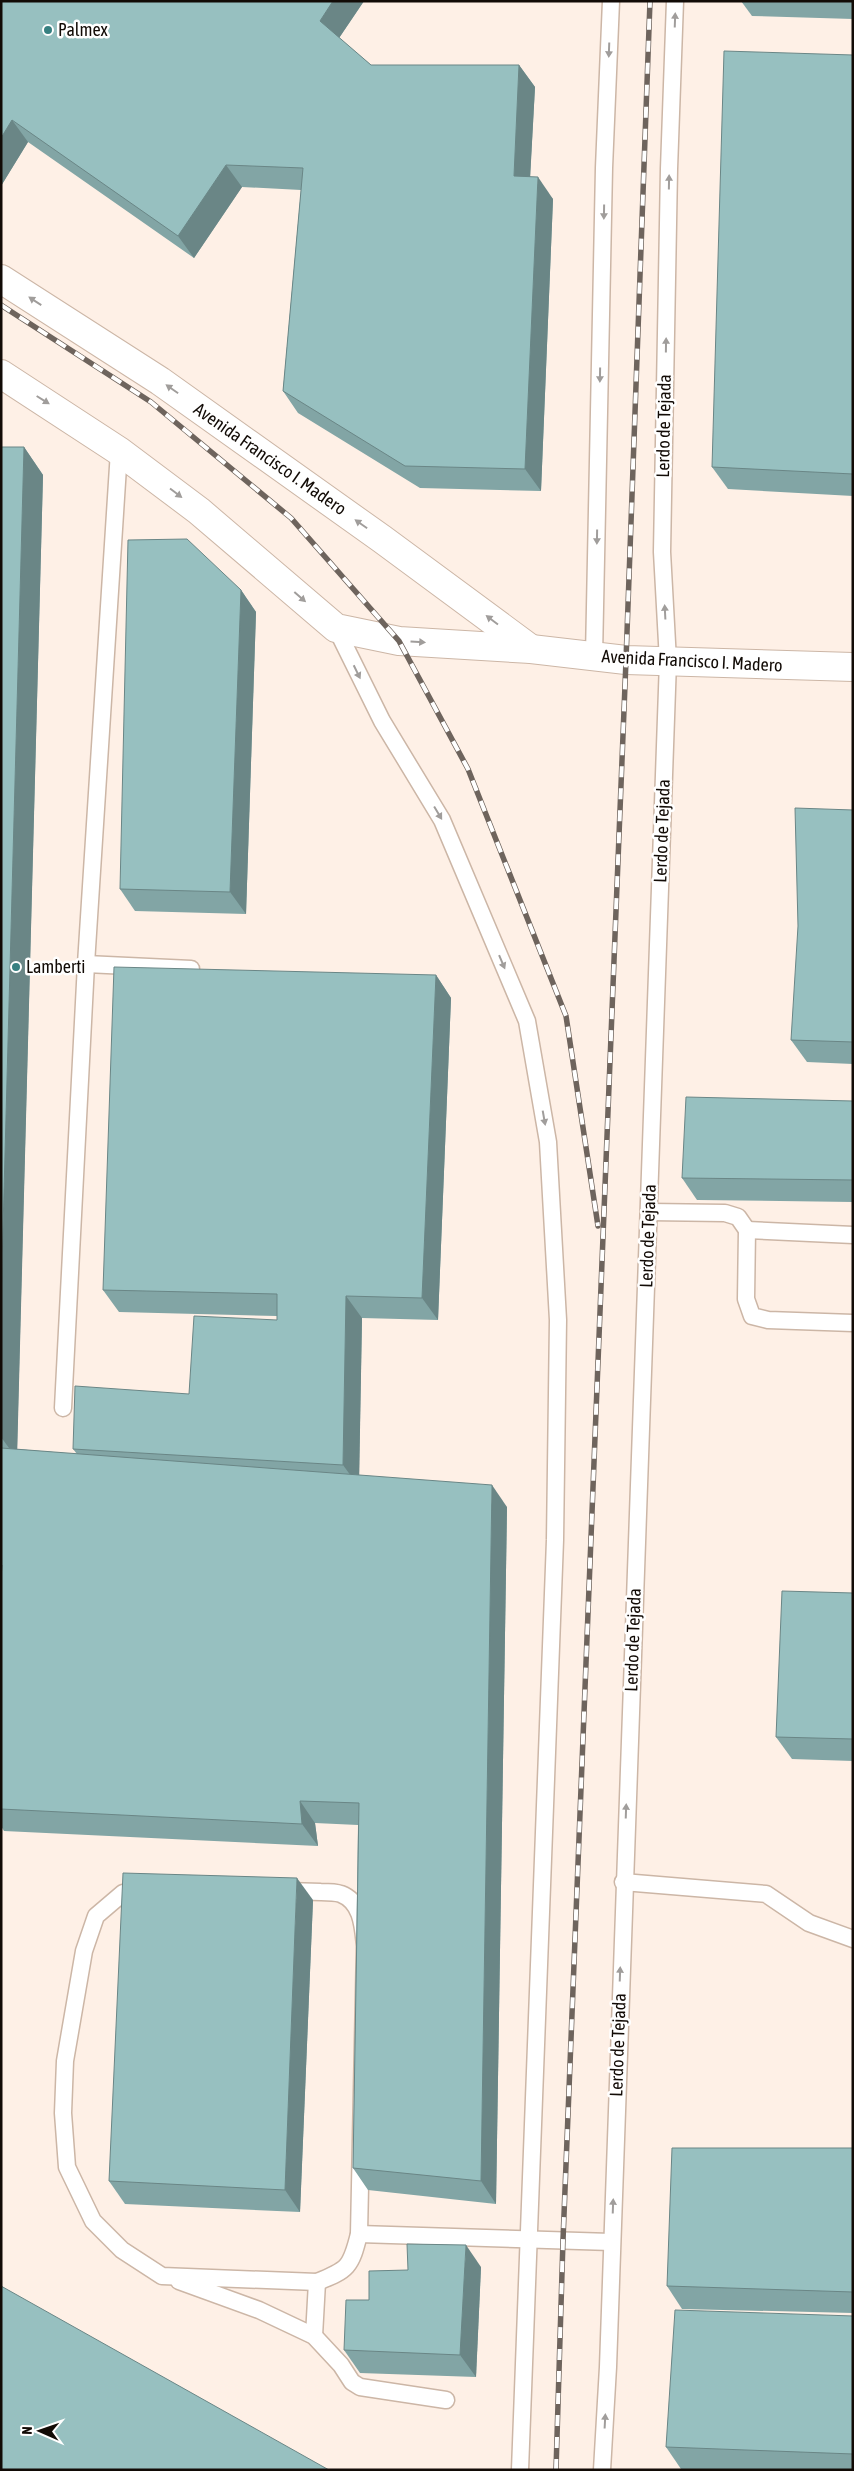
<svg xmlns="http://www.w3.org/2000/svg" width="854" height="2471" font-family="'Asap Condensed',sans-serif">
  <rect width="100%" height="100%" fill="#fef0e6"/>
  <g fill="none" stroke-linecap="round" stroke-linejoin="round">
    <defs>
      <g id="service">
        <polyline points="336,628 382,721 442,820 527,1021 548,1142 558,1320 555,1540 520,2470"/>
        <polyline points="594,656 604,168 611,1"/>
        <polyline points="86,964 191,969"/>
        <polyline points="649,1212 725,1213 738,1217 747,1230 746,1299 752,1316 768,1320 853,1323"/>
        <polyline points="747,1230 853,1235"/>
        <polyline points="63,1408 86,964 119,451"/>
        <polyline points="623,1882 766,1894 809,1923 853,1939"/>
        <path d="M 150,1887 L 321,1892 C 327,1892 335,1892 341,1894 C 362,1902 363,1927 365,1946 L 359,2234 C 351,2267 348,2270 317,2282 L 162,2276 L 122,2250 L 93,2221 L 67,2167 L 63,2113 L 65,2061 L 84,1951 L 96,1916 L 123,1893 Z"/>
        <polyline points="359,2234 611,2242"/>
        <polyline points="179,2281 259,2310 314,2336 341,2365 352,2382 360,2387 446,2400"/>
        <polyline points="314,2336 317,2282"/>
        <polyline points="602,2470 608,2367 668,661 662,552 669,169 675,1"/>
      </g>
      <g id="tertiary">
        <polyline points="1,279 160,381 382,539 531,649"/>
        <polyline points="1,374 119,451 199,511 336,628 399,641 531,649 626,660 853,667"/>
      </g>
    </defs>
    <use href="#service" stroke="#ccb6a6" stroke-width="19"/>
    <use href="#tertiary" stroke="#ccb6a6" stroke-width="30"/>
    <use href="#service" stroke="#fff" stroke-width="16"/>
    <use href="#tertiary" stroke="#fff" stroke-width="28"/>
    <defs>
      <g id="rail">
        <polyline points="1,305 151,402 291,518 399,641 468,769 566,1016 598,1226"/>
        <polyline points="556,2470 563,2240 626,660 650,1"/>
      </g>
    </defs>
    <use href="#rail" stroke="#6e645d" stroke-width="5.5"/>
    <use href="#rail" stroke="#fff" stroke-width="4" stroke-dasharray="11" stroke-linecap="butt"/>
  </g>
  <g fill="#82a5a5">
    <polygon points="1,1 364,1 339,38 371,65 519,65 535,87 530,177 553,199 541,491 420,488 298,413 283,391 301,190 242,187 194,258 28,142 1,186"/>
    <polygon points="741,1 853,1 853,19 752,16"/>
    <polygon points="853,55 853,496 728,489 712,467"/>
    <polygon points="1,447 24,447 43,475 17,1449 77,1454 73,1449 189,1394 277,1320 277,1316 119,1312 103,1290 436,975 451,998 438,1320 362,1318 359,1475 507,1507 496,2204 368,2190 353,2168 358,1825 315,1823 318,1846 4,1831 1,1826"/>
    <polygon points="241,590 256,612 246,914 135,911 120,889"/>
    <polygon points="853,810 853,1064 807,1062 791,1040"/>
    <polygon points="853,1101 853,1202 697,1200 682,1178"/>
    <polygon points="853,1593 853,1761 792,1759 776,1737"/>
    <polygon points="313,1900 300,2212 125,2204 109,2181"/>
    <polygon points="853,2148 853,2313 682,2309 667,2286"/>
    <polygon points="481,2267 476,2377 360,2373 344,2350 369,2300 408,2270"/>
    <polygon points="853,2316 853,2470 707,2470 681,2469 666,2447"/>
  </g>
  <g fill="#6a8686">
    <polygon points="333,1 364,1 335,44 320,21"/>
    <polygon points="519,65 535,87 529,198 514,176"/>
    <polygon points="12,120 28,142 1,186 1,138"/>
    <polygon points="226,165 242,187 194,258 178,236"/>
    <polygon points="538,177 553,199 541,491 525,469"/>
    <polygon points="24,447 43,475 17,1459 1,1437 1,1303"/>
    <polygon points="241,590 256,612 246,914 230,892"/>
    <polygon points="436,975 451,998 438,1320 422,1298"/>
    <polygon points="346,1296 362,1318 359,1487 343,1465"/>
    <polygon points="492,1485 507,1507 496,2204 481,2181"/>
    <polygon points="300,1801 315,1823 318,1846 302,1824"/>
    <polygon points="297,1878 313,1900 300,2212 285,2190"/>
    <polygon points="466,2245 481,2267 476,2377 460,2355"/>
  </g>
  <g fill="#97c0c0" stroke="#6a8686">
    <polygon points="1,1 333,1 320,21 371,65 519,65 514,176 538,177 525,469 405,466 283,391 303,168 226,165 178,236 12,120 1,138"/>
    <polygon points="724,51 853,55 853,474 712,467"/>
    <polygon points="1,447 24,447 1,1303"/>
    <polygon points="187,539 241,590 230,892 120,889 128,540"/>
    <polygon points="795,808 853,810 853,1042 791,1040 798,926"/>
    <polygon points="114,967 436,975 422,1298 346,1296 343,1465 73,1449 75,1386 189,1394 194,1316 277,1320 277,1294 103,1290"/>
    <polygon points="686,1097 853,1101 853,1180 682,1178"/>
    <polygon points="1,1448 492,1485 481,2181 353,2168 359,1803 300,1801 302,1824 1,1809 1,1578 2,1565 1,1565"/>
    <polygon points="782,1591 853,1593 853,1739 776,1737"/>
    <polygon points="123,1873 297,1878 285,2190 109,2181"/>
    <polygon points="672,2148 853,2148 853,2292 667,2286"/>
    <polygon points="407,2244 466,2245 460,2355 344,2350 346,2300 369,2300 369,2271 408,2270"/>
    <polygon points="1,2286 329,2470 1,2470"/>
    <polygon points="675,2310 853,2316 853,2454 666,2447"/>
  </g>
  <defs><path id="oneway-solid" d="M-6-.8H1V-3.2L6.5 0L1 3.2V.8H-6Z" transform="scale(1.25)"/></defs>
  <g fill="#a09d9b">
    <use href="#oneway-solid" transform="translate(675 20) rotate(-88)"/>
    <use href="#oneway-solid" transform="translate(609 50) rotate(92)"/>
    <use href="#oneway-solid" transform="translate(669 182) rotate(-89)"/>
    <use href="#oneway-solid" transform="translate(604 212) rotate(91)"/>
    <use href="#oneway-solid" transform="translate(35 301) rotate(-147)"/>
    <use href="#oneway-solid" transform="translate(666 345) rotate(-89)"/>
    <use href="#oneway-solid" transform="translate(600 375) rotate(91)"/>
    <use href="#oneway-solid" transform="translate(172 389) rotate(-145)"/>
    <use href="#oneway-solid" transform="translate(43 400) rotate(32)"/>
    <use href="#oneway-solid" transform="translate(176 493) rotate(37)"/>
    <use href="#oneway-solid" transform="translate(361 524) rotate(-145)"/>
    <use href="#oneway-solid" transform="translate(597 537) rotate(91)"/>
    <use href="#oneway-solid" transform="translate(300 597) rotate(41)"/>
    <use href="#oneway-solid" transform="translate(665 612) rotate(-93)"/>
    <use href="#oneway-solid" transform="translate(492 620) rotate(-143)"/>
    <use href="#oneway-solid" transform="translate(418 642) rotate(4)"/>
    <use href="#oneway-solid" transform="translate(357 672) rotate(64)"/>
    <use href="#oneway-solid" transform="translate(438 813) rotate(59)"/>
    <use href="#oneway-solid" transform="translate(502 962) rotate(67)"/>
    <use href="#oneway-solid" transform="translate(544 1118) rotate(80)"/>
    <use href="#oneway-solid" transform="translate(626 1811) rotate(-88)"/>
    <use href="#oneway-solid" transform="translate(620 1974) rotate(-88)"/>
    <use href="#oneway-solid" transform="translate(613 2206) rotate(-88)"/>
    <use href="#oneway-solid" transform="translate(605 2421) rotate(-87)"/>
  </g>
  <g fill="#378081" stroke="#fff" stroke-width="2">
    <circle cx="48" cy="30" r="5"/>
    <circle cx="16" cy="967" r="5"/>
  </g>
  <g text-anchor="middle" stroke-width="5" stroke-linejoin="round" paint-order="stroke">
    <g font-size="18" fill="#120b06" stroke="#fff" text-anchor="start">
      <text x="58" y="36">Palmex</text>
      <text x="26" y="973">Lamberti</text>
    </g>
    <g font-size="18" fill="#120b06" stroke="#fff">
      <text transform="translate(664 426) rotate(-89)" y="6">Lerdo de Tejada</text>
      <text transform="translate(270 459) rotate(35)" y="6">Avenida Francisco I. Madero</text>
      <text transform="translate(692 661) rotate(3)" y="6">Avenida Francisco I. Madero</text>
      <text transform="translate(662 831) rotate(-88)" y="6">Lerdo de Tejada</text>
      <text transform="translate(648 1236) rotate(-88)" y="6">Lerdo de Tejada</text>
      <text transform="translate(633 1640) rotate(-88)" y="6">Lerdo de Tejada</text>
      <text transform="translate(618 2045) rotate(-88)" y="6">Lerdo de Tejada</text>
    </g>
  </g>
  <rect width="854" height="2471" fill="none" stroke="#120b06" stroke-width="5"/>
  <g transform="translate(40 2431) rotate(272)" stroke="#ffffff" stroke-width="4" paint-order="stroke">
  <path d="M0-4L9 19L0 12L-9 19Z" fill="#120b06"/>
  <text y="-8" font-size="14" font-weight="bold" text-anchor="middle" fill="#120b06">N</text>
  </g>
</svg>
